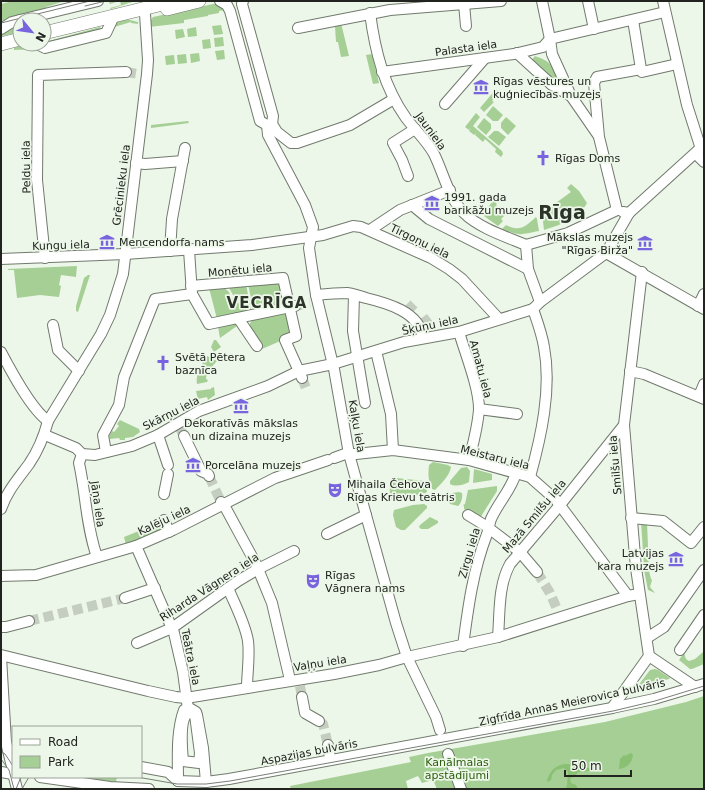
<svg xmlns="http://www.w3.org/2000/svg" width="705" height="790" font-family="'DejaVu Sans',sans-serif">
  <rect width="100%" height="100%" fill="#edf7e9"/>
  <g fill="#a5cf94">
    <polygon points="13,1 65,1 46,7 46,10 1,21 1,4"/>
    <polygon points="115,1 135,1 111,9 110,8 121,5 120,1 110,4 109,2"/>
    <polygon points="218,3 226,10 219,11 219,13 208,15 208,16 184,20 184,23 149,27 149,23 153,17"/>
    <polygon points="126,19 138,22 138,24 131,23 131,22 111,28 117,22"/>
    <polygon points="341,23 349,56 341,57 338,42 336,42 335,26"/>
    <polygon points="20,25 20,32 2,36 1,33"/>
    <polygon points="221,25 223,34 214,35 212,26"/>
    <polygon points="100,27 102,31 47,45 45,42"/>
    <polygon points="196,27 197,36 188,37 187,29"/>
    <polygon points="183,29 185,37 176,39 175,30"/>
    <polygon points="223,37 224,46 215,47 214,38"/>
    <polygon points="210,39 211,48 203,49 202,40"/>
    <polygon points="26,44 32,44 38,49 14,50 14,48"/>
    <polygon points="224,50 225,59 217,60 215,51"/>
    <polygon points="199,53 200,61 191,63 190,54"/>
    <polygon points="186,54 187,63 178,64 177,55"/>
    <polygon points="372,54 379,83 373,84 366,55"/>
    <polygon points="174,55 175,64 166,65 165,56"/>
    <path d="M 535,56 C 549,61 551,63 557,77 L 552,82 L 530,62 Z"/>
    <polygon points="496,89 499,92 492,101 494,102 484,112 480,108"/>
    <polygon points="493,106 503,115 498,121 493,121 486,115"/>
    <polygon points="476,113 480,117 473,126 502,151 503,154 501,157 495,152 496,149 485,139 483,142 475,135 476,133 474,135 469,131 471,128 469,130 465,127"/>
    <polygon points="506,117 516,126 508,135 501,128 501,123"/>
    <polygon points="484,118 491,124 491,129 486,135 477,127"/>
    <polygon points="188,121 189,123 151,128 151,125"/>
    <polygon points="494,131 498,131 506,137 499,146 488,137"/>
    <path d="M 571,184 L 579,191 L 587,203 C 578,219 560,225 544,230 L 542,213 L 571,192 L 567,188 Z"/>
    <path d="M 495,198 L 497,201 C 495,206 498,211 503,212 L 509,211 L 501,219 L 503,221 L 498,226 L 484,216 L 484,213 Z"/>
    <path d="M 536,217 L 537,219 L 539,231 C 521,234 522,237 502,229 L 506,225 C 520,232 525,227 536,217 Z"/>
    <polygon points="77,266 76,277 61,275 59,285 61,286 59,297 40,295 17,298 14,270 8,270 8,269"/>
    <polygon points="88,275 90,275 78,312 76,311 76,306 84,278"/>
    <polygon points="282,281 287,306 254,312 248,284"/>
    <polygon points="246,284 251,311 233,295 228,286"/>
    <polygon points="222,286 229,292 231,297 249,312 217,319 209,288"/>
    <polygon points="288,309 294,335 262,349 248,328 253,317"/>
    <polygon points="236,323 237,326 220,338 218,327"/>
    <polygon points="214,340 216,340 221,347 214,352 211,347"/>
    <path d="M 207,356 L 217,361 L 207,372 L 206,379 L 208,380 L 207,382 L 197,384 C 195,375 202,364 207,356 Z"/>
    <polygon points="214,387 215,395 208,400 207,397 198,399 196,391 211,389 211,388"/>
    <polygon points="120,420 139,429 140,432 133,437 125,438 125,440 120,440 119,438 110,439 109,437 112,431 114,432 119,426 117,424"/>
    <path d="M 433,462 L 448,465 L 451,467 C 450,475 441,484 435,490 L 432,489 C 428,481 428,473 429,465 Z"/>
    <path d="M 467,467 L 470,471 L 469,482 C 464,485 455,487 450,484 L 450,481 L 461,468 Z"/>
    <polygon points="474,469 492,474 492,480 473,483"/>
    <path d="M 396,478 L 425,481 L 427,491 L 426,493 L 392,501 C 388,494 389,484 396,478 Z"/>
    <polygon points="497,486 497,491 480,518 464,509 464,506 463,505 465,504 468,490"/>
    <path d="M 459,492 L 462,493 C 463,497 461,504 458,506 L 450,504 L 449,502 L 452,493 Z"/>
    <polygon points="424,504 427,506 427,508 405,530 401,530 396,527 393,515 394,510 413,505"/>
    <polygon points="430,517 438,521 438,523 428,529 421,529 419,527 420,525"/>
    <polygon points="161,522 165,531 126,545 124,537"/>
    <polygon points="641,522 647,522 649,571 651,579 652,580 650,587 655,593 648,590 644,570 646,570 646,567 644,567"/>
    <polygon points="703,652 704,655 704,664 692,669 690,669 679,660 684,653 686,659 689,661 695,659"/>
    <polygon points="655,669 658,670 670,678 669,679 637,687 650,670"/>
    <polygon points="704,696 704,789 437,789 433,780 422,783 418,776 406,781 408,789 291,789 290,786 411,762 409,757 428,753 605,722 686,702"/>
    <polygon points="77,777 117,777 116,782"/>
  </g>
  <g fill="#8ac072">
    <path d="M 631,753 L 633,755 C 632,763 627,768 619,769 L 620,759 L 624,755 L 625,756 Z"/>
    <path d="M 578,763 L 584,764 L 586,768 L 596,767 L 596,769 L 588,771 L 578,772 L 574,777 L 570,778 L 571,783 L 576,785 L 578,789 L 566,789 C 568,783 567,778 568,772 L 564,768 L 556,770 L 552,775 L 551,780 L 548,782 L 547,781 C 549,772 555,765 565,764 C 571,764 573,766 578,763 Z"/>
  </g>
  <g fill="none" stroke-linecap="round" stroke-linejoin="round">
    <g stroke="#c4cdc0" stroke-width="10" stroke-dasharray="10 5" stroke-linecap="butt">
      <polyline points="126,72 138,74"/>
      <polyline points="295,306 310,303"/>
      <polyline points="408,310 414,304"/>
      <polyline points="422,324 430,318"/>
      <polyline points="302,378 306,388"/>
      <polyline points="180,428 184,436"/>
      <polyline points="209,476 221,502"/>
      <polyline points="537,572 550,593 557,609"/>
      <polyline points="29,621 125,598"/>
      <polyline points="300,686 302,697"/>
      <polyline points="319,721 323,724 328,745"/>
    </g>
    <defs>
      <g id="minor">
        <polyline points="220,1 227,5 230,11 260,121 267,125 272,124"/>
        <polyline points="243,1 242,4 273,116 272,124"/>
        <polyline points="542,1 550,39 552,54 571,96 598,135"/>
        <polyline points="588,1 594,29"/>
        <polyline points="663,1 687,105 701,149"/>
        <polyline points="464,4 466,26"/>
        <path d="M 370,13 C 375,51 384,87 406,118 C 415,130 427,141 434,154 C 444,174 448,197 464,213 C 479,228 507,237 526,245"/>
        <polyline points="20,20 98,1"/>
        <polyline points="633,20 641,69"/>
        <polyline points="298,28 390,10 501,1"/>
        <polyline points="1,29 12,22 20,20"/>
        <polyline points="550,39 665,12"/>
        <polyline points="37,44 45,48 106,33 114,16"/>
        <polyline points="517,53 552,85 571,96"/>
        <polyline points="382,72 514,54 543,47 550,39"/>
        <polyline points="445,104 485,58"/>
        <polyline points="272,124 277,132 291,143 297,143 350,125 394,99"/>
        <polyline points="267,125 268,135 305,205 313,227 309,248 316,295 334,369 349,454 396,623 407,657 436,717 440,730"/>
        <polyline points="696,154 704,162"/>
        <polyline points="136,163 145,164 183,161"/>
        <polyline points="408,176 402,160 393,143 415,129"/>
        <polyline points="412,205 429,219 528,269"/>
        <polyline points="617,210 599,137 594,83 597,77 641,69 642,72 677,64"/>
        <polyline points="623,212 629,213 704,145"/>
        <polyline points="370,230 400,210 450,190"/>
        <polyline points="526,245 568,233 617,210"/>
        <polyline points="526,245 528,269 540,302"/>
        <polyline points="189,250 192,294 209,324 295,306"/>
        <polyline points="170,251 172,219 185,148"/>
        <polyline points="606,253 704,309"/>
        <polyline points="45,258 37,180 38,75 126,72"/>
        <polyline points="1,259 125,254 252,245 323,235 353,226 361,227 431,258 449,269 462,279 499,319"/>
        <polyline points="642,272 624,425 636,568 649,656"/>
        <polyline points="191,286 283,278 296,336 285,340 302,378"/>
        <path d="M 316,295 C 326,294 337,293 347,293 C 353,294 360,296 366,298 C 387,303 420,312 423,338"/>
        <polyline points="354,295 353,331 365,403"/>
        <polyline points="698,306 704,294"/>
        <polyline points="533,309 540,302 606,253 629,213"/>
        <polyline points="238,318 257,346"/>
        <polyline points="53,325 58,350 79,371"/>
        <path d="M 459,332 C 465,353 479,387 479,409 C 478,426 473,444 469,460"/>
        <polyline points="376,351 391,414 393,450"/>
        <path d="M 1,352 C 11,371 31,409 48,421"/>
        <polyline points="630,371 644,374 704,399"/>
        <polyline points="699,396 704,384"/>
        <polyline points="479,409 517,414"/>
        <polyline points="45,435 76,448 82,454 95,455 132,446 158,435 199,411 268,386 299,371 333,364 404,342 459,332 533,309"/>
        <polyline points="158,435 168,465"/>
        <polyline points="184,436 201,471 208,474 209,476"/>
        <polyline points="106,452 103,435 119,405 124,377 155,299 192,294"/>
        <path d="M 82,454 L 79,463 C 86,494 86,526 97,557"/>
        <polyline points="334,458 345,454 356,454 393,450 469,460 530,477 556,500 628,596"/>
        <path d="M 530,477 C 541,437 552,389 544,347 C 542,334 537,321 533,309"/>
        <polyline points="164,494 168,474"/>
        <polyline points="221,502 224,505 256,564 272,603 290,680"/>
        <path d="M 1,509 C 7,491 18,479 29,464 C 38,451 44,436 48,421 L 101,334 L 110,315 L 123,274 L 147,74 L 148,60 L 145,14"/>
        <polyline points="468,515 486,526 520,552 537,572"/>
        <polyline points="631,518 663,521 691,543 704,527"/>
        <polyline points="164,520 169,532"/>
        <polyline points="327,534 366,515"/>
        <polyline points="136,546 174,633 183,672 188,709"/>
        <polyline points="1,576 36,575 136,546 173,530 275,478 328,460"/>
        <path d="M 228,588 C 235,605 245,623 248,641 C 250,656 247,673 247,688"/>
        <polyline points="125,598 155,588"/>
        <polyline points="1,627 6,627 29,621"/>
        <path d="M 498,637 C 500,612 498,586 510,564 L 560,505 L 624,425"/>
        <polyline points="647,638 664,627 704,570"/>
        <polyline points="137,643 172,628 238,581 258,569 294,551"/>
        <path d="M 463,646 C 468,608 473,570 487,534 C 489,529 489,524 491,519 C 498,503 511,490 516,473"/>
        <polyline points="680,650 704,615"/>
        <polyline points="1,655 148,691 176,697 186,698 334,674 379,665 407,657 498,637 628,596 639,594"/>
        <polyline points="1,657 6,742 13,771"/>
        <polyline points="302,697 305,713 319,721"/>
        <polyline points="612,708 649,656 695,687"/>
        <path d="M 189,712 L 195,715 L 200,753 L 199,763 L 183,761 C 182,750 179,718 189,712 Z"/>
        <polyline points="328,745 330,758"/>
        <polyline points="448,754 461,789"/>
        <polyline points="141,767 168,772 178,781 206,782 229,779 612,708 654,699 704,684"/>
        <polyline points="1,772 13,774"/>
        <polyline points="14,777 17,789"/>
        <polyline points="40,777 110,787 149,789"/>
        <path d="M 178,781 C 178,758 176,732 184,710 L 191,709 L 196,712 L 197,715 L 203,748 L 206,782"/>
      </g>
      <g id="major">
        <polyline points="167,9 199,1"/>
        <polyline points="44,33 175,1"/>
        <polyline points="1,44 20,39"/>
      </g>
    </defs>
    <use href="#minor" stroke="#717a6d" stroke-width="12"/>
    <use href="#major" stroke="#717a6d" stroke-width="14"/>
    <use href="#minor" stroke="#fff" stroke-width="10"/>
    <use href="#major" stroke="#fff" stroke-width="13"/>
    <g stroke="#787f76" stroke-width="1">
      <polyline points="85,6 106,1"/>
      <polyline points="1,23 90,1"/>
      <polyline points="1,752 5,754 13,766"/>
      <polyline points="1,759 9,770 14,789"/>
      <polyline points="137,777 177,784 206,784 230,781 613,711 655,701 704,686"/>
      <polyline points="16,789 21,777"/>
      <polyline points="22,789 29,777"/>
    </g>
  </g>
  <defs>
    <symbol id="museum-bare" viewBox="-9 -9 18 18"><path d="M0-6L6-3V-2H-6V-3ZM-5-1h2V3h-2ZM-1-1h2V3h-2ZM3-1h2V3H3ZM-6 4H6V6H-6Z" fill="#7864df" stroke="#edf7e9" stroke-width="2.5" paint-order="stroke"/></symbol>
    <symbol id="church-bare" viewBox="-9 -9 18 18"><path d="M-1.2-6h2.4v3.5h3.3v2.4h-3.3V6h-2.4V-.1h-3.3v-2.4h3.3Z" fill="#7864df" stroke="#edf7e9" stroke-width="2.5" paint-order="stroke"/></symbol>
    <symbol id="theatre-bare" viewBox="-9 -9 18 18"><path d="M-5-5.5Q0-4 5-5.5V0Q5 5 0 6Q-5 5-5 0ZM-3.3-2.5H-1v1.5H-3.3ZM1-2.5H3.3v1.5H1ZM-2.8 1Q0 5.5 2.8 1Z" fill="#7864df" stroke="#edf7e9" stroke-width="2.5" paint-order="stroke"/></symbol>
  </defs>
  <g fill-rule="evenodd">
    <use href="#museum-bare" x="470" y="76" width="22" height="22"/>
    <use href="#church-bare" x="532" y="147" width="22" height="22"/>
    <use href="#museum-bare" x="421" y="192" width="22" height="22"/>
    <use href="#museum-bare" x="96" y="231" width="22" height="22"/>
    <use href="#museum-bare" x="634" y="232" width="22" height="22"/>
    <use href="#church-bare" x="152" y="352" width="22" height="22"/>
    <use href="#museum-bare" x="230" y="395" width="22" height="22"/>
    <use href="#museum-bare" x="182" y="454" width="22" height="22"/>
    <use href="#theatre-bare" x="324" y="479" width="22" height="22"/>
    <use href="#museum-bare" x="665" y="548" width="22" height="22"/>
    <use href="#theatre-bare" x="302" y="570" width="22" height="22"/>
  </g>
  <g text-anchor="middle" stroke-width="3.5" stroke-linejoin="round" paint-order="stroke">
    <g font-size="11" fill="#20231e" stroke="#edf7e9">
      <text transform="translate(466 48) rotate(-8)" y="4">Palasta iela</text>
      <text transform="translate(431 131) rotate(54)" y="4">Jauniela</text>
      <text transform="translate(26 167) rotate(-91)" y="4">Peldu iela</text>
      <text transform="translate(121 185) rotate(-83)" y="4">Grēcinieku iela</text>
      <text transform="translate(420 241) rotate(26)" y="4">Tirgoņu iela</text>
      <text transform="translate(61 245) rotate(-2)" y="4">Kungu iela</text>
      <text transform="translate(240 270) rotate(-5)" y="4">Monētu iela</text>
      <text transform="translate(430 325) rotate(-12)" y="4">Šķūņu iela</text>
      <text transform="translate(481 369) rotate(75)" y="4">Amatu iela</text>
      <text transform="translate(171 413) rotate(-27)" y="4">Skārņu iela</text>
      <text transform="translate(357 426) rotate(80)" y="4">Kaļķu iela</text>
      <text transform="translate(495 457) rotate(14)" y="4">Meistaru iela</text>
      <text transform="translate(615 465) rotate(-95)" y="4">Smilšu iela</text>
      <text transform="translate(98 504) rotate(82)" y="4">Jāņa iela</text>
      <text transform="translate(534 516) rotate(-50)" y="4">Mazā Smilšu iela</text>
      <text transform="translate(164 520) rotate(-25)" y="4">Kalēju iela</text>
      <text transform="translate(469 553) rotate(-74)" y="4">Zirgu iela</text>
      <text transform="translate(209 587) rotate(-33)" y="4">Riharda Vāgnera iela</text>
      <text transform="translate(191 657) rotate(78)" y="4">Teātra iela</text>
      <text transform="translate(320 663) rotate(-9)" y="4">Vaļņu iela</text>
      <text transform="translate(572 702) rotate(-12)" y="4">Zigfrīda Annas Meierovica bulvāris</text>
      <text transform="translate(309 752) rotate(-11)" y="4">Aspazijas bulvāris</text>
    </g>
    <g font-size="11" fill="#20231e" stroke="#edf7e9" text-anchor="start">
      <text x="493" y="85">Rīgas vēstures un<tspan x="493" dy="13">kuģniecības muzejs</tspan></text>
      <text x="555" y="162">Rīgas Doms</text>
      <text x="444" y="201">1991. gada<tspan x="444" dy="13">barikāžu muzejs</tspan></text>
      <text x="633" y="241" text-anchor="end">Mākslas muzejs<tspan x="633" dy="13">"Rīgas Birža"</tspan></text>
      <text x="119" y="246">Mencendorfa nams</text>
      <text x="175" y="361">Svētā Pētera<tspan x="175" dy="13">baznīca</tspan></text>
      <text x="241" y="427" text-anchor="middle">Dekoratīvās mākslas<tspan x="241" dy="13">un dizaina muzejs</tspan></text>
      <text x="205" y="469">Porcelāna muzejs</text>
      <text x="347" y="488">Mihaila Čehova<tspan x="347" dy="13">Rīgas Krievu teātris</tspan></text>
      <text x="664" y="557" text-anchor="end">Latvijas<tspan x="664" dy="13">kara muzejs</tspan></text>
      <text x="325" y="579">Rīgas<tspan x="325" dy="13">Vāgnera nams</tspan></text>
    </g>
    <g font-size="11" fill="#2b5d0b" stroke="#edf7e9">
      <text x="457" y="766">Kanālmalas<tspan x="457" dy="13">apstādījumi</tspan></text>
    </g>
    <g font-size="15" font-weight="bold" letter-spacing="1" fill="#2c3429" stroke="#edf7e9">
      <text x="267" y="308">VECRĪGA</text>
    </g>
    <g font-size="19" font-weight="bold" fill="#2c3429" stroke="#edf7e9">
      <text x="562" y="219">Rīga</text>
    </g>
  </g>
  <rect width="705" height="790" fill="none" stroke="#20231e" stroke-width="4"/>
  <rect x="12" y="726" width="130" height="52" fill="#edf7e9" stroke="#9ba298"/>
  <rect x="20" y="739" width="20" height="6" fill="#ffffff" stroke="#9ba298"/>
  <text x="48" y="746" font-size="12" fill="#20231e">Road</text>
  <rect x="20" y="756" width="20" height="12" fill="#a5cf94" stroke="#9ba298"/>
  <text x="48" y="766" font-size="12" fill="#20231e">Park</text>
  <g transform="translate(32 32) rotate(119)"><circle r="19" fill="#edf7e9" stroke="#9ba298"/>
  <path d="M0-3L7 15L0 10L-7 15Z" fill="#7864df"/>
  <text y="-6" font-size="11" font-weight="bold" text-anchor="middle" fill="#20231e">N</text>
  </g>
  <path d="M565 770v6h66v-6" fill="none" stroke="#20231e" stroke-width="2"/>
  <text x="571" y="770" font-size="12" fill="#20231e" stroke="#edf7e9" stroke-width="3" paint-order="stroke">50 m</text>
</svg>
